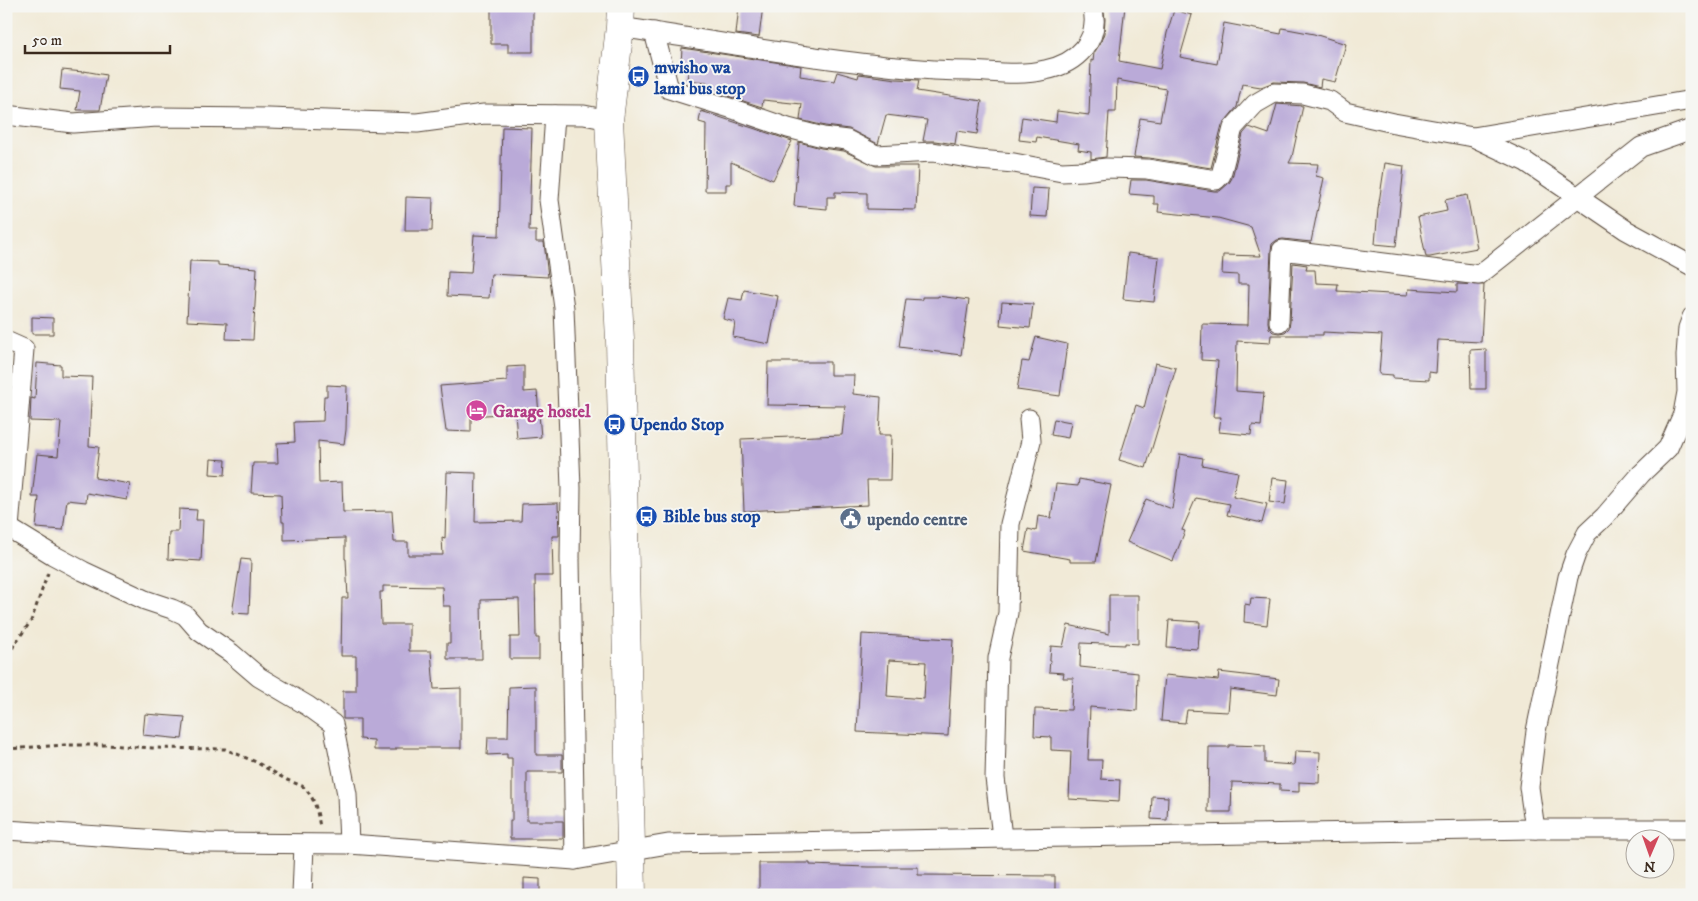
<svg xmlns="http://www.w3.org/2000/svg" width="1698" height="901" font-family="'IM FELL DW Pica',serif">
  <rect width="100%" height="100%" fill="#f6f6f2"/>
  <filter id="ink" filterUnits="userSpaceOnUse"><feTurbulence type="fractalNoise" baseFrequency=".02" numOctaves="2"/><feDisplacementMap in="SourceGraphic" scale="10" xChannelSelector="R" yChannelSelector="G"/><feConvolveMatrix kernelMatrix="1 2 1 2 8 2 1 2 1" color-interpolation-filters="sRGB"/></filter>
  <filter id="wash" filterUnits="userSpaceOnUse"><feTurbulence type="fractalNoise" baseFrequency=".0096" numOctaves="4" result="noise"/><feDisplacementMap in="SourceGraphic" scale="20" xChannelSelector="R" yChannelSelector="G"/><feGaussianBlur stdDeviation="1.12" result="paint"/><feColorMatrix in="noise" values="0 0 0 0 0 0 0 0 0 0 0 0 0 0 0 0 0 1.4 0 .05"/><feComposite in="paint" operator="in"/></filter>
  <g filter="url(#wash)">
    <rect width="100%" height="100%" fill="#f1ead7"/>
    <g id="blocks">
      <g fill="#baaad8" fill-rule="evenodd">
        <polygon points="491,6 533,6 533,52 508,52 508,44 491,44"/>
        <polygon points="739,6 763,6 759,37 736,34"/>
        <polygon points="1103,6 1125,6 1119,61 1160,69 1167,33 1174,10 1192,15 1180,57 1217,64 1224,23 1281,34 1282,28 1314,34 1346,44 1335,82 1321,79 1320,87 1303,83 1274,82 1261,87 1242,84 1237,107 1222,125 1211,168 1149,158 1134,157 1140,118 1160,121 1166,89 1117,80 1116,112 1109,112 1106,157 1091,159 1091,152 1078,150 1079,144 1037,137 1036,142 1019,140 1022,117 1056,122 1057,111 1089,115 1091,60 1093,61 1094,53 1100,44 1104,33 1105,19"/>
        <polygon points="682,48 801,66 800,76 834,81 837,72 858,78 859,74 896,79 919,80 917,91 982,101 977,134 957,131 955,144 935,141 923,141 927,120 886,115 878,144 849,129 825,126 800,120 802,104 763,100 762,107 706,89 707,82 687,80 689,64 681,64"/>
        <polygon points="62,70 84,72 84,71 106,75 100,110 77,110 80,91 60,89"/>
        <polygon points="1277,104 1303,106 1292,157 1289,163 1318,164 1316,176 1324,178 1311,242 1283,239 1277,240 1272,244 1271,250 1268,322 1269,328 1273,332 1279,333 1285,332 1289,328 1290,322 1293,263 1307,265 1306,270 1315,270 1316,283 1338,284 1337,291 1408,295 1409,289 1457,292 1457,284 1484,285 1481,342 1438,340 1436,373 1429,372 1429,380 1393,378 1393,375 1379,374 1382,335 1323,332 1323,335 1271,335 1270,343 1237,341 1236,391 1264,393 1261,426 1252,425 1251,435 1219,432 1221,417 1213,417 1218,361 1201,360 1202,324 1248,325 1249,284 1238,284 1238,275 1222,274 1223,255 1261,256 1251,227 1218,218 1158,212 1159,204 1154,204 1154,196 1129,194 1131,180 1146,180 1214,191 1220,191 1229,183 1232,178 1243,134 1249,127 1269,134"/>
        <polygon points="701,111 792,141 773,180 731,162 731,184 726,184 726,191 705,191 706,124 699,122"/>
        <polygon points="502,127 532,128 529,231 536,231 536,242 544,242 548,277 491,274 489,298 447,296 448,272 471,273 474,235 499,236"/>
        <polygon points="799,142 821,148 844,151 876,166 918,166 916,210 867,209 867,193 835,192 835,197 827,197 827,209 794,206"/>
        <polygon points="1385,163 1404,166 1396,246 1375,244 1378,209"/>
        <polygon points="1032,188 1049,189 1047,217 1030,216"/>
        <polygon points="1467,195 1477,248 1430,257 1426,257 1418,217 1447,211 1445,200"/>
        <polygon points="406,197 433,198 432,231 405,231"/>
        <polygon points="1128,253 1159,257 1154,302 1123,299"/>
        <polygon points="190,261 218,262 218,265 257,268 253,340 226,339 227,323 187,321"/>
        <polygon points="744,290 778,296 769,344 733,337 735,322 723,319 728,298 742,300"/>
        <polygon points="938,296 969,300 961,355 899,347 906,299 922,300 922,297 938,297"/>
        <polygon points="1002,302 1033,304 1030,328 1000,325"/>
        <polygon points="32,317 53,318 53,334 32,334"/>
        <polygon points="1036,337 1067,344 1060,396 1017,390 1022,361 1029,362"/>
        <polygon points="1486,349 1486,389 1471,389 1470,350"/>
        <polygon points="768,362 830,362 830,375 854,375 853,394 881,397 879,435 891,435 890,480 867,480 868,505 744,511 741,439 842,435 845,406 767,405"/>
        <polygon points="37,363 61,365 61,376 92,377 89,446 99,447 95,478 130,484 127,500 87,493 86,502 67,500 63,530 36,528 39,497 32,497 37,454 58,456 61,422 30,421 31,398 35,399"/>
        <polygon points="1155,363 1176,368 1146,468 1119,460 1136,405 1144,408"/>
        <polygon points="524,366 524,392 537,391 541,437 517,439 515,413 471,416 471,432 446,431 440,386 507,381 507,367"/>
        <polygon points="327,385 347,386 346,430 344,444 318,441 319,483 342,482 343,512 392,511 394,542 408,542 408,555 443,555 442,538 445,539 447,472 476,473 475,522 521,521 522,504 558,503 559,536 552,536 553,576 535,576 536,638 539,638 539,659 510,659 510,637 520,637 519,599 481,600 482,659 447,659 447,643 450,643 450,606 443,606 442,587 383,586 383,592 380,592 381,624 409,624 409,651 431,651 434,689 461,688 461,748 396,748 396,750 374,750 374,740 360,739 360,719 343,719 343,691 356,691 356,656 341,656 342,598 348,598 346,559 345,559 345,538 284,540 284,522 282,522 281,494 251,493 253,463 278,463 277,443 295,442 294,422 323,421 324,396 327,396"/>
        <polygon points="1054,419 1071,422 1068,438 1051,435"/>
        <polygon points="1180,454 1203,458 1202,465 1238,472 1233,497 1267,504 1262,523 1227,515 1230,504 1196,498 1182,530 1185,531 1173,561 1127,542 1146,499 1172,509"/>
        <polygon points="211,459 226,460 225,475 210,474"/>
        <polygon points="1272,478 1288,480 1285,504 1269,502"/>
        <polygon points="1079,479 1111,485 1096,562 1070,562 1070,559 1024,551 1028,529 1036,531 1038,516 1051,518 1056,484 1078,486"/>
        <polygon points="179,509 197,510 196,520 203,520 201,561 168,559 169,532 178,532"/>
        <polygon points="241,559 251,560 249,614 232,613"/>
        <polygon points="1109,595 1138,595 1138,644 1125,643 1125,645 1081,643 1080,667 1138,673 1137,711 1090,707 1088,760 1102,760 1101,779 1120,780 1119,802 1069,799 1071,751 1051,750 1051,737 1034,736 1035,709 1071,710 1073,678 1063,678 1064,673 1049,672 1051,646 1063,647 1068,625 1109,634"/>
        <polygon points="1251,598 1270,599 1267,625 1244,622 1245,604 1250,605"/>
        <polygon points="1169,620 1200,622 1198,649 1167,647"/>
        <path d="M 862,634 L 953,639 L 948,736 L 857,732 ZM 889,660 L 926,662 L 924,699 L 887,696 Z"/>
        <polygon points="1219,672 1279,679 1277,695 1230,689 1228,712 1187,710 1185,723 1161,721 1165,675 1218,680"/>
        <polygon points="536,686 536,755 562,755 562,772 527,772 527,821 563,821 563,839 510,839 510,821 512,821 512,758 507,758 507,754 487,755 488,737 508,737 509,687"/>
        <polygon points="145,714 185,717 182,739 143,735"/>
        <polygon points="1229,745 1265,746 1265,763 1294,765 1295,751 1320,752 1319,783 1299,782 1299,792 1280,791 1280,784 1232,782 1231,812 1208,812 1209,747 1229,747"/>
        <polygon points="1152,796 1168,797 1167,820 1151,819"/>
        <polygon points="759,863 810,863 810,865 868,867 918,867 918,875 1055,876 1055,895 759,895"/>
        <polygon points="524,878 540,879 540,895 524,895"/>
      </g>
    </g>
  </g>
  <g filter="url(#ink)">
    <use href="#blocks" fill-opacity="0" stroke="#56473a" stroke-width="1"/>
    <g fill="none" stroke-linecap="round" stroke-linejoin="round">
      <defs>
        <g id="minor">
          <path d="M 620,27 C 685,37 750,48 815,57 C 867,64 918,71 970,71 C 994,72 1021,76 1045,70 C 1076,64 1102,40 1092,6"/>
          <polyline points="654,32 669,89 736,110 788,128 823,137 847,140 876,155 933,152 979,160 1014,163 1062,172 1083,171 1106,168 1147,169 1216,180 1221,175 1233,128 1255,104 1274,93 1303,94 1330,101 1345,112 1394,123 1473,137 1526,162 1626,230 1692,266"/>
          <polyline points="6,115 73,123 157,117 268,118 417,123 484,114 584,115 609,120"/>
          <polyline points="555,115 549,200 564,308 571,488 570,559 575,860"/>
          <polyline points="1473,137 1692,100"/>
          <polyline points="1279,322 1282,250 1479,275 1641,147 1692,129"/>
          <polyline points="6,341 24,349 9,528 53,555 83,571 145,600 172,609 185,615 199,631 231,653 259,677 308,706 333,724 347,794 349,844"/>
          <polyline points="1535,829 1529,787 1536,731 1568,577 1576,554 1587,533 1604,517 1641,474 1668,448 1683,414 1687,392 1686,356 1688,328 1692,317"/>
          <polyline points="6,830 208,843 349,844 575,860 668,844 1535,829 1692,829"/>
          <polyline points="1002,837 995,778 998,658 1008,613 1010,524 1031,441 1029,419"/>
          <polyline points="302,895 304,845"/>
        </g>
        <polyline id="highway" points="621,6 620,27 609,120 620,340 632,895"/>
      </defs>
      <use href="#minor" stroke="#56473a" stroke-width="21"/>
      <use href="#highway" stroke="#56473a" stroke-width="29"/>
      <g stroke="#56473a" stroke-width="3" stroke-dasharray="4 4" stroke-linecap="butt">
        <polyline points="6,663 14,645 31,621 48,573"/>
        <path d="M 6,749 L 64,745 L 105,745 L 152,748 L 225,749 L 256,762 L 287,780 L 302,786 C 315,796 317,811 320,827"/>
      </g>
      <use href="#minor" stroke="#fff" stroke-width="19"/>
      <use href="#highway" stroke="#fff" stroke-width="28"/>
    </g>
  </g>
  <defs>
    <symbol id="bus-disc" viewBox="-11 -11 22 22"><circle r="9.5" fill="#1a4fb4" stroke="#f6f6f2"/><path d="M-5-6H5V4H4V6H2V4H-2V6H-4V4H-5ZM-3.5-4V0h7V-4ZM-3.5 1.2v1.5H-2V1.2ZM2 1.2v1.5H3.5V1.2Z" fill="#fff"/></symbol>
    <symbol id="hotel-disc" viewBox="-11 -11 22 22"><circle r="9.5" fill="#d1479c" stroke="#f6f6f2"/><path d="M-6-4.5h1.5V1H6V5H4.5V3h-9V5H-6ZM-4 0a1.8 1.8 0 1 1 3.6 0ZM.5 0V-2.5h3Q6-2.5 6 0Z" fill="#fff"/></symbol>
    <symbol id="civic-disc" viewBox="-11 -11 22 22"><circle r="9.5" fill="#5c6f8a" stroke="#f6f6f2"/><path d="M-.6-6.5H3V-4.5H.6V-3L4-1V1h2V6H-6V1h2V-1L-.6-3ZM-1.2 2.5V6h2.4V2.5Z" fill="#fff"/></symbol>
  </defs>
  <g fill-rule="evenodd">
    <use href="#bus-disc" x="626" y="64" width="25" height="25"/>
    <use href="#hotel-disc" x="464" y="398" width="25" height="25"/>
    <use href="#bus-disc" x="602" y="412" width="25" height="25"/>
    <use href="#bus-disc" x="634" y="504" width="25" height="25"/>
    <use href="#civic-disc" x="838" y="506" width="25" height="25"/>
  </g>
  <g text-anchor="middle" stroke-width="4" stroke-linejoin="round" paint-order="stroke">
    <g font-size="18" font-weight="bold" fill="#164399" stroke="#f6f6f2" text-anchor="start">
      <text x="654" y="73">mwisho wa<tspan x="654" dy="21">lami bus stop</tspan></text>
      <text x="630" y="430">Upendo Stop</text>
      <text x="663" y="522">Bible bus stop</text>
    </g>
    <g font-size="18" font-weight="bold" fill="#b23c85" stroke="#f6f6f2" text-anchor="start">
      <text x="493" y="417">Garage hostel</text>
    </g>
    <g font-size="18" font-weight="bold" fill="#4e5e75" stroke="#f6f6f2" text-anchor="start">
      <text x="867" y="525">upendo centre</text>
    </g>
  </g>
  <rect width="1698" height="901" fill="none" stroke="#f6f6f2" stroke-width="25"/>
  <g transform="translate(1650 854) rotate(182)"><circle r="24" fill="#f6f6f2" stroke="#aba49d"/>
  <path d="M0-4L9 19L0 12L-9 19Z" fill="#d1495b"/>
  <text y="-8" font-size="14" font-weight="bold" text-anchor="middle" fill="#3b2a1e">N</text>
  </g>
  <path d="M25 45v8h145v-8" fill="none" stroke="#3b2a1e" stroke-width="2.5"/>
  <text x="32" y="45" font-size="15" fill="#3b2a1e" stroke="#f6f6f2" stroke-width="4" paint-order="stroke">50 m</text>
</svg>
